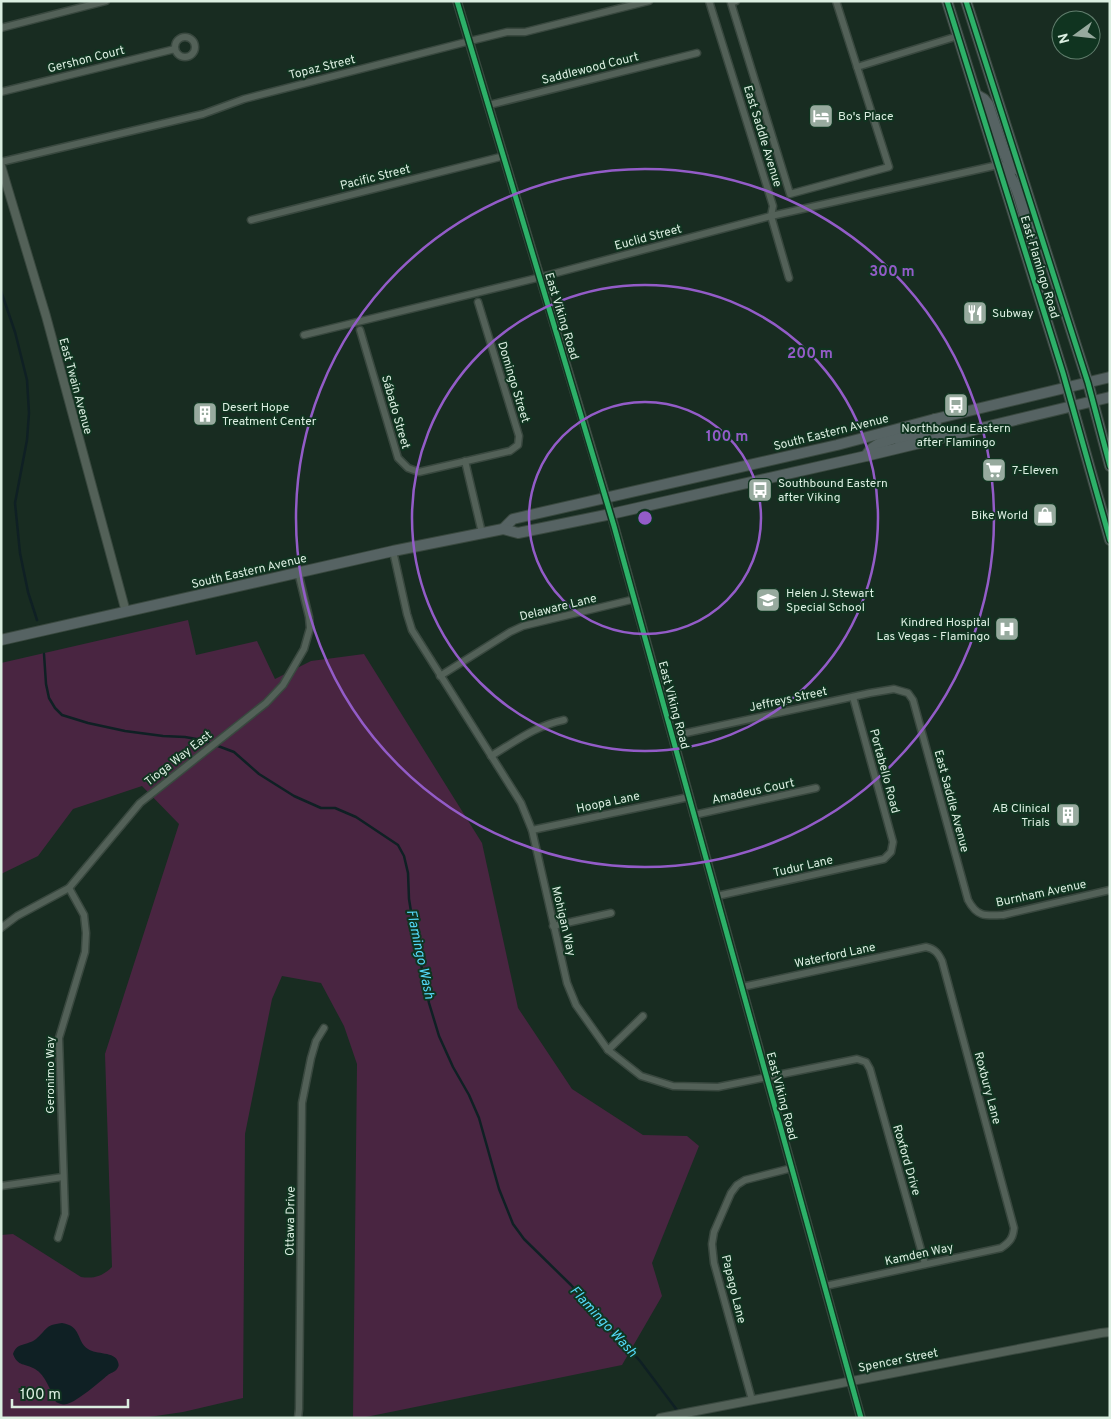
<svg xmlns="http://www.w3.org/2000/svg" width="1111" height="1419" font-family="Overpass,sans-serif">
  <rect width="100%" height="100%" fill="#182c21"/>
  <path fill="#492541" d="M 188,620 L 196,655 L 257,641 L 275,679 L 311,661 L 364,654 L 482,843 L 518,1008 L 572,1089 L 643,1135 L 687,1136 L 699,1146 L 652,1263 L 662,1296 L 622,1365 L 361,1418 L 353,1418 L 357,1064 L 344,1026 L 321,983 L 282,976 L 272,999 L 245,1134 L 243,1398 L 183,1412 L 142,1418 L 1,1418 L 1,1235 L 13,1234 L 81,1277 C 94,1279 103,1276 112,1267 L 105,1054 L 179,824 L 142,786 L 73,809 L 38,856 L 1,874 L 1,663 Z"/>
  <path fill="#0f2024" d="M 62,1323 C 82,1326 76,1341 88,1349 C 96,1355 115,1351 118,1362 C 119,1365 119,1366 117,1369 C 115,1372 110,1373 108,1375 C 98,1383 78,1401 67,1404 C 63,1405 60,1404 56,1402 C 50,1391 46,1375 35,1369 C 25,1363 18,1367 13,1354 C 17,1342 27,1346 36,1339 C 47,1330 44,1325 62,1323 Z"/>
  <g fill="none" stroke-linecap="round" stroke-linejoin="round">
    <g stroke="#0f2024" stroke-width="2.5">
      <polyline points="1,291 15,332 27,380 29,413 27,440 15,503 20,553 28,592 37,620"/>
      <polyline points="44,654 46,684 49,698 55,708 62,715 88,723 125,731 163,736 185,737 202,740 234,752 259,774 294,796 321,808 335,808 356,817 398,845 404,856 408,873 409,899 414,930 429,1003 439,1036 453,1067 469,1095 479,1118 499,1189 513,1224 524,1239 571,1285 640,1361 683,1418"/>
    </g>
    <defs>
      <g id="minor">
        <polyline points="709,1 773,206 771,216 789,278"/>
        <polyline points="736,1 731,3 790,194 889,167 836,1"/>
        <polyline points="1,28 106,1"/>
        <circle cx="185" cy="47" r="10"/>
        <polyline points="857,67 958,36"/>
        <polyline points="1,92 175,49"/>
        <polyline points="489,105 697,53"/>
        <polyline points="1,162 203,114 244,99 470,41 507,32 525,32 649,1"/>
        <polyline points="251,220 504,156"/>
        <polyline points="360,330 398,458 408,468 419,472 510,451 518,445 519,436 478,302"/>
        <polyline points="304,335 541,277 771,216 998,165"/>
        <polyline points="465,461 482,533"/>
        <polyline points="606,497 611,514"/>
        <polyline points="393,551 407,614 412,630 521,803 532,830 567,983 576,1005 608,1050 641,1076 673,1086 718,1087 857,1059 866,1062 870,1069 925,1264"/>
        <polyline points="440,676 510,632 523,626 635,599"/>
        <path d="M 672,736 L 870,693 L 894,689 L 908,693 L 913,700 L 968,900 C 977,917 985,916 1003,915 L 1110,890"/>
        <path d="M 491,756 C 516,741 535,726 564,720"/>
        <polyline points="694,815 816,788"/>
        <polyline points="532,830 689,797"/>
        <polyline points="717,896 884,859 891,852 893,842 853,697"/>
        <polyline points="553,926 611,913"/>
        <polyline points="1,928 17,916 69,888 140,803 266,703 283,685 304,649 310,628 309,617 298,572"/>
        <path d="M 742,987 L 926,947 C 935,949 938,953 942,961 L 1014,1228 C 1013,1238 1010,1242 1001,1248 L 825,1286"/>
        <polyline points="608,1050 643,1016"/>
        <polyline points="1,1186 63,1177"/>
        <polyline points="58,1238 65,1214 59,1038 85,952 86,933 84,915 69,888"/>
        <polyline points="752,1400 714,1263 712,1244 714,1232 731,1193 737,1185 745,1180 792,1168"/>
        <polyline points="298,1418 299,1409 302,1103 311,1058 316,1041 324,1028"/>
      </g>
      <g id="tertiary">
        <polyline points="457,1 606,497"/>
        <polyline points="1,166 46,316 126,612"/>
        <polyline points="611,514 861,1418"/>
        <polyline points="660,1418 1101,1333 1110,1332"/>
      </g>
      <g id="primary">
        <polyline points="947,1 1063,373 1110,540"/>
        <polyline points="966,1 1088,383 1110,466"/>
        <polyline points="977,95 984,99 988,104 1004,152 1007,159 1016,169"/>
        <path d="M 998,165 C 1017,171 1022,214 1030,231 L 1034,237 L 1042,242"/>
        <path d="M 900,442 C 911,435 924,434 934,427 L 936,424 L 935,419"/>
        <path d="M 866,456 C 873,443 885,442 898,437 C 903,435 907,431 911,427"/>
        <polyline points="503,529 513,519 837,445 935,419 1110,377"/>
        <polyline points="1,640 393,551 503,529 518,533 611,514 866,456 1110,397"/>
      </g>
    </defs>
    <use href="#minor" stroke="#39483f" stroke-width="9"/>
    <use href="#tertiary" stroke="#39483f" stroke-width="10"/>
    <use href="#primary" stroke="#39483f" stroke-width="12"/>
    <use href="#minor" stroke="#536158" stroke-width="6"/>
    <use href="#tertiary" stroke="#536158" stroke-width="8"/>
    <use href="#primary" stroke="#566363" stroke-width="10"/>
    <defs>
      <g id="cycleway">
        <polyline points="457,1 614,526 861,1418"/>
        <polyline points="947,1 1063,373 1110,540"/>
        <polyline points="966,1 1088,383 1110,466"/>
      </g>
    </defs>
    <use href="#cycleway" stroke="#103420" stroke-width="8"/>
    <use href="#cycleway" stroke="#2db169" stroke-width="5"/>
  </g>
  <g fill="none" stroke="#935cc8" stroke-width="2.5">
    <circle cx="645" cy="518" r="116"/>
    <circle cx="645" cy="518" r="233"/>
    <circle cx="645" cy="518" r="349"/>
  </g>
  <defs>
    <symbol id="hotel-square" viewBox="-11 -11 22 22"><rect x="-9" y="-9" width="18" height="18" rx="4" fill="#97aa9e" stroke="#103420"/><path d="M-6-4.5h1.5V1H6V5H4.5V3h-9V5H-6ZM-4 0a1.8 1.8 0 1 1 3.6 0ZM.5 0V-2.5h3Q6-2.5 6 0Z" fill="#fff"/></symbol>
    <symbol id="restaurant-square" viewBox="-11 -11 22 22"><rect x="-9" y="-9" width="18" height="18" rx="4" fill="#97aa9e" stroke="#103420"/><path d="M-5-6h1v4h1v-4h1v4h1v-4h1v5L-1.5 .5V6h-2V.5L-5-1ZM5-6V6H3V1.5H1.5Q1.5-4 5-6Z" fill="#fff"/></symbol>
    <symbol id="bus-square" viewBox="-11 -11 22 22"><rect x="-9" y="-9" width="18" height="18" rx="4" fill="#97aa9e" stroke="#103420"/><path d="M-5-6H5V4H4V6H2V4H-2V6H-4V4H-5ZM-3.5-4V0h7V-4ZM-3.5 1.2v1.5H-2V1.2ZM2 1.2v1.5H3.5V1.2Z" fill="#fff"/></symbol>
    <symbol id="building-square" viewBox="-11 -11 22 22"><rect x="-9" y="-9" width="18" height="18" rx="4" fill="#97aa9e" stroke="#103420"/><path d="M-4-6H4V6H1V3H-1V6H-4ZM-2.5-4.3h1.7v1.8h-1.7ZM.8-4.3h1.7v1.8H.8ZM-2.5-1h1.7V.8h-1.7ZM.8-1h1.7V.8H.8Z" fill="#fff"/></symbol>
    <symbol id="supermarket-square" viewBox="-11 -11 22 22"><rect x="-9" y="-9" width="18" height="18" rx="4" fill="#97aa9e" stroke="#103420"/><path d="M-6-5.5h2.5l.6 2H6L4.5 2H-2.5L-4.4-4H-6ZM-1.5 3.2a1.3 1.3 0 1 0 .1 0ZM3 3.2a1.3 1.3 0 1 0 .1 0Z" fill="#fff"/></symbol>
    <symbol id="shop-square" viewBox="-11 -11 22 22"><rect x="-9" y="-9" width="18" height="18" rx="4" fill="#97aa9e" stroke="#103420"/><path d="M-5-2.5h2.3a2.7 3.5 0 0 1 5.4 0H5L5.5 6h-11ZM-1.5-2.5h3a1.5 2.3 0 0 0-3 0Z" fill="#fff"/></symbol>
    <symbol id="school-square" viewBox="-11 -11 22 22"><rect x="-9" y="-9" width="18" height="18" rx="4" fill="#97aa9e" stroke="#103420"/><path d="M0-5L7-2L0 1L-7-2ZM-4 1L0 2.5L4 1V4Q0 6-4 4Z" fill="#fff"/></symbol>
    <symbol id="hospital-square" viewBox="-11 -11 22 22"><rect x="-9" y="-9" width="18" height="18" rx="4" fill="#97aa9e" stroke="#103420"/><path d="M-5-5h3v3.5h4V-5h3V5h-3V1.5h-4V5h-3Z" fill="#fff"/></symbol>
  </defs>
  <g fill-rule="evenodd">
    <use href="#hotel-square" x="807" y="102" width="28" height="28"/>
    <use href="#restaurant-square" x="961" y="299" width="28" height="28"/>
    <use href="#bus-square" x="942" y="391" width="28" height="28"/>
    <use href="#building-square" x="191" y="400" width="28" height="28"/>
    <use href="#supermarket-square" x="980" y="456" width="28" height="28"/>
    <use href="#bus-square" x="746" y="476" width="28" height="28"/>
    <use href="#shop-square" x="1031" y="501" width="28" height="28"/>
    <use href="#school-square" x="754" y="586" width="28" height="28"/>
    <use href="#hospital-square" x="993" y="615" width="28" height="28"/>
    <use href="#building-square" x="1054" y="801" width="28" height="28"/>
  </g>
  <g text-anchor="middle" stroke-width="4" stroke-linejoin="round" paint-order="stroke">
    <g font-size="12" fill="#dbeee1" stroke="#103420">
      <text transform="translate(86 59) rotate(-14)" y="4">Gershon Court</text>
      <text transform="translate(322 67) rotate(-14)" y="4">Topaz Street</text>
      <text transform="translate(590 68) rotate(-14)" y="4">Saddlewood Court</text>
      <text transform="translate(763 136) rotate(73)" y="4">East Saddle Avenue</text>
      <text transform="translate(375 177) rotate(-14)" y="4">Pacific Street</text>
      <text transform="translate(648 237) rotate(-15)" y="4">Euclid Street</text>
      <text transform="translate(1040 267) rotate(73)" y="4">East Flamingo Road</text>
      <text transform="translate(562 316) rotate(73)" y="4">East Viking Road</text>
      <text transform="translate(514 382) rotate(73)" y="4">Domingo Street</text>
      <text transform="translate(76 386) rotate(75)" y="4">East Twain Avenue</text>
      <text transform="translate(396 412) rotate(74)" y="4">Sábado Street</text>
      <text transform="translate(831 432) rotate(-14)" y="4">South Eastern Avenue</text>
      <text transform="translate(249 571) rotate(-13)" y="4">South Eastern Avenue</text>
      <text transform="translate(558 607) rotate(-14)" y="4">Delaware Lane</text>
      <text transform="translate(788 699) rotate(-12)" y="4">Jeffreys Street</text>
      <text transform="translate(674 705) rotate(75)" y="4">East Viking Road</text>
      <text transform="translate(178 758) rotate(-38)" y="4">Tioga Way East</text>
      <text transform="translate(885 771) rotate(75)" y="4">Portabello Road</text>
      <text transform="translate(753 791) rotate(-12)" y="4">Amadeus Court</text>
      <text transform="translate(952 801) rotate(75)" y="4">East Saddle Avenue</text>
      <text transform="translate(608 802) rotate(-12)" y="4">Hoopa Lane</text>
      <text transform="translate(803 866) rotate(-13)" y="4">Tudur Lane</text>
      <text transform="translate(1041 893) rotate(-12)" y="4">Burnham Avenue</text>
      <text transform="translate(564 921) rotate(77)" y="4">Mohigan Way</text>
      <text transform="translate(835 955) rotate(-12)" y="4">Waterford Lane</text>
      <text transform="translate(50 1075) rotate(-90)" y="4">Geronimo Way</text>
      <text transform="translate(988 1088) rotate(75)" y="4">Roxbury Lane</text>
      <text transform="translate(782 1096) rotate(75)" y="4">East Viking Road</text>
      <text transform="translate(907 1160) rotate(74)" y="4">Roxford Drive</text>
      <text transform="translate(290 1221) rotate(-89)" y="4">Ottawa Drive</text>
      <text transform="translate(919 1254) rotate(-12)" y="4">Kamden Way</text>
      <text transform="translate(734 1289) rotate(76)" y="4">Papago Lane</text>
      <text transform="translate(898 1360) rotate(-11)" y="4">Spencer Street</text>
    </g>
    <g font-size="12" fill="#dbeee1" stroke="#103420" text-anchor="start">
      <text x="838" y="120">Bo's Place</text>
      <text x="992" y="317">Subway</text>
      <text x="222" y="411">Desert Hope<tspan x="222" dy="14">Treatment Center</tspan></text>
      <text x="956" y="432" text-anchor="middle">Northbound Eastern<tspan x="956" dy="14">after Flamingo</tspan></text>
      <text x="1012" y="474">7-Eleven</text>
      <text x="778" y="487">Southbound Eastern<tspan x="778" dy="14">after Viking</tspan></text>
      <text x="1028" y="519" text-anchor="end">Bike World</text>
      <text x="786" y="597">Helen J. Stewart<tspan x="786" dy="14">Special School</tspan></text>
      <text x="990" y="626" text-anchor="end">Kindred Hospital<tspan x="990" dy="14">Las Vegas - Flamingo</tspan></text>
      <text x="1050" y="812" text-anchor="end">AB Clinical<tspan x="1050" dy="14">Trials</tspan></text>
    </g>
    <g font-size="14" font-style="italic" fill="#53d8f7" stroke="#103420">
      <text transform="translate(421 954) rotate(78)" y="5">Flamingo Wash</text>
      <text transform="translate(604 1321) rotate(47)" y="5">Flamingo Wash</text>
    </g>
  </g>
  <circle cx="645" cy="518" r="8" fill="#935cc8" stroke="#103420" stroke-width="2.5"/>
  <g font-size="15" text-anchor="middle" font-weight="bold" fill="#935cc8" stroke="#103420" stroke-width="4" stroke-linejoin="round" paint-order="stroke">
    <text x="892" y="276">300 m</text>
    <text x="810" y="358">200 m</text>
    <text x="727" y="441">100 m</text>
  </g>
  <rect width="1111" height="1419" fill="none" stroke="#dbeee1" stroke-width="5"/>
  <g transform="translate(1076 35) rotate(255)"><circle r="24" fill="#103420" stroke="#617e6d"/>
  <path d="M0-4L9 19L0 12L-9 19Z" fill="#97aa9e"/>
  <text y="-8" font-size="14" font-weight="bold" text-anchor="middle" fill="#dbeee1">N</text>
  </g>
  <path d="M12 1399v8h116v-8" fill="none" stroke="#dbeee1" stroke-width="2.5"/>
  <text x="20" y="1399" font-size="15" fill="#dbeee1" stroke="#103420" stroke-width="4" paint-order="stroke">100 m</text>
</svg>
